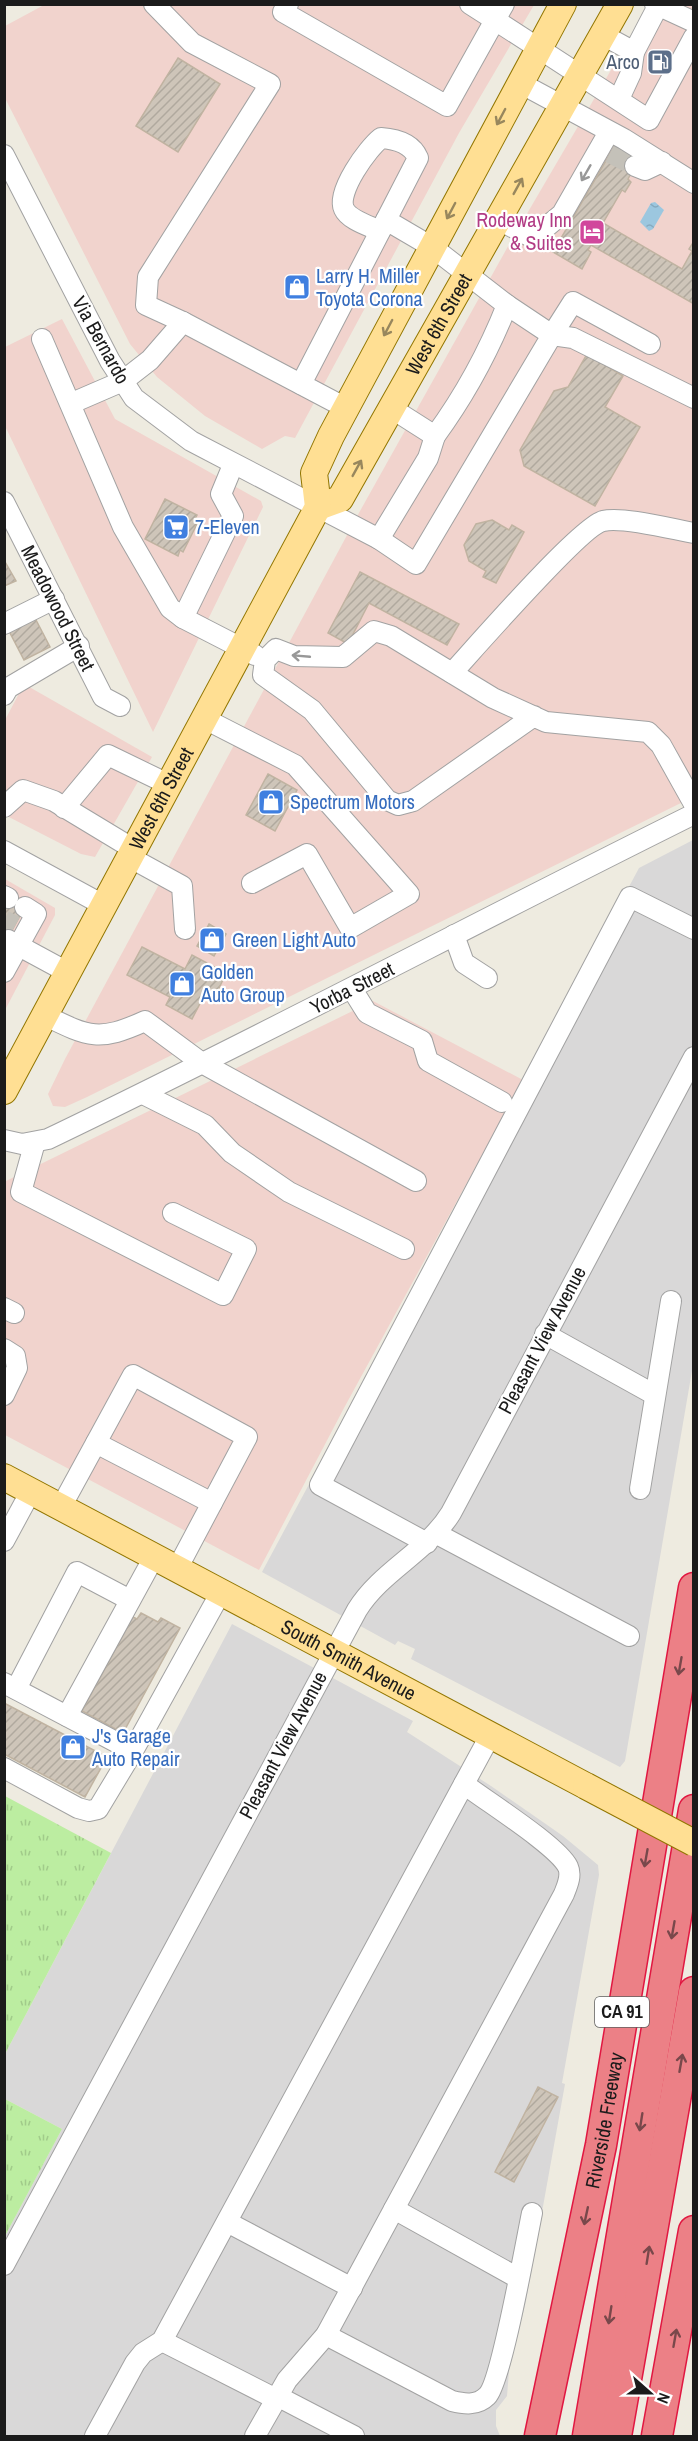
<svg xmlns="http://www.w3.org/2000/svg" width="698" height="2441" font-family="'Archivo Narrow',sans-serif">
  <defs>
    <pattern id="grass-tufts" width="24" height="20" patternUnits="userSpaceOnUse" patternTransform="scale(1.5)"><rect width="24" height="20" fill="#bceda1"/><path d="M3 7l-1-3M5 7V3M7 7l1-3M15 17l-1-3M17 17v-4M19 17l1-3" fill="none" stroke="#a1cb8a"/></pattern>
    <pattern id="water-ripples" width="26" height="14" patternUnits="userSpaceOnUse" patternTransform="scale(1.5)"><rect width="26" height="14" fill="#9cc7df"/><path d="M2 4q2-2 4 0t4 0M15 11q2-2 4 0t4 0" fill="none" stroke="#86aabf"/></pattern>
    <pattern id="building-hatch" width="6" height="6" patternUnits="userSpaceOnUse" patternTransform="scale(1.5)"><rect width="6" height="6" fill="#cec5b9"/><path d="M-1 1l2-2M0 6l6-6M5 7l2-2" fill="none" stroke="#b0a99e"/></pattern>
  </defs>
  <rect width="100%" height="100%" fill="#eeebe0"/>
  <g fill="#d9d8d8">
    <polygon points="693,840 693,1365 625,1761 620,1767 411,1659 415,1649 398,1641 395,1645 262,1572 639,868"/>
    <polygon points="232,1624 413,1721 407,1732 491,1786 563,1836 598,1865 599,1875 562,2083 565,2084 526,2301 509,2371 507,2396 496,2410 496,2426 500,2436 5,2436 5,2236 62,2129 5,2099 5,2054"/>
  </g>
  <g fill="#f1d3cd">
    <polygon points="44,5 534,5 459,133 295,438 285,436 262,449 205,416 157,377 130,344 5,98 5,26"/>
    <polygon points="649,5 693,5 693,797 87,1097 65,1107 53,1106 48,1094 65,1059 360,511 511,241"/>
    <polygon points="62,319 115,419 261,501 263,507 153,732 5,426 5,347"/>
    <polygon points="24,684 152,757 95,857 81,854 5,815 5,720"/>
    <polygon points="5,879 55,908 55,915 5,1010"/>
    <polygon points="373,1001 523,1080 344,1408 259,1570 5,1435 4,1182"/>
  </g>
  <g fill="url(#grass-tufts)">
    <polygon points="5,1796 111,1853 5,2054"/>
    <polygon points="5,2099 62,2129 5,2236"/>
  </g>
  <polygon fill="url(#water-ripples)" points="655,202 664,210 653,229 649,231 640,222 651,203"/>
  <g fill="url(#building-hatch)" stroke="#c0b3a1" stroke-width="1.5">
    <polygon points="178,58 220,84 178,152 136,126"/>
    <polygon points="615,145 639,159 628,179 631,182 625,192 622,190 603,223 682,269 692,251 689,249 694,241 694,304 591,245 588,250 591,252 582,269 553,252"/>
    <polygon points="587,354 623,376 605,407 640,427 595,506 524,466 520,450 554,391 568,387"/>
    <polygon points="165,499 197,515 194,521 198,522 183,552 180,550 178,556 145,539"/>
    <polygon points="492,520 509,530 512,525 524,532 496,583 483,577 486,571 469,561 464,545 476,524"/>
    <polygon points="4,560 16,581 4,586"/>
    <polygon points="360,572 459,624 447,645 369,603 348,644 328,633"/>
    <polygon points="35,618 50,647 24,660 9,631"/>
    <polygon points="268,774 297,790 275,831 246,815"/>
    <polygon points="10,893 27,903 4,945 4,904"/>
    <polygon points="209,924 226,934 214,956 197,946"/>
    <polygon points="142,947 185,969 192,955 226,973 215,997 206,992 192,1019 166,1005 170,997 127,975"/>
    <polygon points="141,1613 158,1622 161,1618 180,1628 123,1733 82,1711 133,1617 137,1619"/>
    <polygon points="4,1703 107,1757 85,1797 4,1754"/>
    <polygon points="538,2087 558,2097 514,2182 495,2172"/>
  </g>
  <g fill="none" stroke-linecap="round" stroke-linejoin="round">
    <g stroke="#c4c1b9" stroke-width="20" stroke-dasharray="20 10" stroke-linecap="butt">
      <polyline points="610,153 635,166"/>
      <polyline points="4,920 15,926"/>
    </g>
    <defs>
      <g id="minor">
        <polyline points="154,4 192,43 270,84 148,277 146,305 183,322 346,408"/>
        <polyline points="288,4 283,12 447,106 495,20 649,120 694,37"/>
        <polyline points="470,4 495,20 504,4"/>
        <polyline points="655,4 694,22"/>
        <polyline points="603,35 634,52 658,6"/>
        <polyline points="520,83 624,139 694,183"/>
        <polyline points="619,99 631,73 634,52"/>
        <polyline points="4,155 110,361 134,398 191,441 379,539 428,458 435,436 391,408"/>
        <polyline points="635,166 645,170 662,162"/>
        <polyline points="499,220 533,238 562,214 609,132"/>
        <path d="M 380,231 C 370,226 349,220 344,209 C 336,192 368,148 381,138 C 396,139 412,144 418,158 L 386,220"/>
        <polyline points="42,339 123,527 170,608 183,618 233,516 221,494 233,465"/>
        <polyline points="650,344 573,302 552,335 573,338 694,398"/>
        <path d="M 301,384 L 386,220 L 432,247 L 507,305 C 488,353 465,395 435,436"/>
        <polyline points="72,403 123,381 150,360 183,322"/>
        <polyline points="4,502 103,697 120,706"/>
        <polyline points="379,539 416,564 552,335 507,305"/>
        <polyline points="183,618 255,655"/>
        <polyline points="4,624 54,599"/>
        <path d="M 452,673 C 474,649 581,526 603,521 C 622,516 672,529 694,533"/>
        <polyline points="4,695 8,688 79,646"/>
        <polyline points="534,716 413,801 398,805 387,800 312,710 263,675 265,660 276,649 294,656 343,657 374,631 391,636 493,698 546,722 648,732 661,745 694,804"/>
        <polyline points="205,719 295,765 409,894 350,928 307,854 252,883"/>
        <polyline points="4,807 23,790 54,801 135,850"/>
        <polyline points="64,808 108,755 170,785"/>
        <polyline points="4,851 105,906"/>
        <polyline points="131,858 182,886 185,929"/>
        <polyline points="4,896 8,898"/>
        <polyline points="454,935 464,963 487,978"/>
        <polyline points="8,940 69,973"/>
        <polyline points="4,972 36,914 25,907"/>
        <polyline points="352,989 367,1013 422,1041 428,1061 502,1102"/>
        <path d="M 46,1016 C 89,1037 99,1042 145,1021 L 202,1063 L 416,1181"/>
        <polyline points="143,1094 205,1125 232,1153 289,1192 404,1249"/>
        <path d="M 4,1140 L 22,1144 L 48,1139 C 265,1035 478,921 694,814"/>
        <polyline points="35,1142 21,1192 223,1295 246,1249 173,1213"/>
        <polyline points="4,1308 14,1313"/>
        <polyline points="545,1334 655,1395"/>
        <polyline points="4,1349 15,1356 17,1368 4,1395"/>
        <polyline points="96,1443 212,1503"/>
        <polyline points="640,1489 671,1301"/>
        <polyline points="61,1507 133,1375 247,1437 177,1569"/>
        <polyline points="437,1534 629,1636"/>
        <polyline points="4,1541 31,1491"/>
        <polyline points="427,1543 320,1485 630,897 694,929"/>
        <polyline points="4,1683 133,1751 221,1592"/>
        <polyline points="16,1689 77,1572 130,1600"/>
        <polyline points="67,1716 154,1557"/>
        <polyline points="4,1768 78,1808 89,1811 98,1809 133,1751"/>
        <polyline points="394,2209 518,2278"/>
        <polyline points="227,2222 352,2288"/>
        <path d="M 4,2265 L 357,1610 C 381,1571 427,1552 451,1513 L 694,1057"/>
        <path d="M 326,2335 L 452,2401 C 464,2404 477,2406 487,2396 C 501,2383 526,2242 532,2213"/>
        <polyline points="162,2341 276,2399"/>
        <polyline points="277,2396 354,2436"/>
        <polyline points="95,2436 135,2363 143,2353 162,2341 491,1734"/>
        <path d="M 255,2436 L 287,2380 L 326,2335 L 564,1894 C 567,1886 572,1876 568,1867 C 558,1846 486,1801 464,1784"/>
      </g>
      <g id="major">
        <path id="s1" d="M 318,507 L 340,499 L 620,4"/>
        <path id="s2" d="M 4,1091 L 318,507 L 314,473 L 331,436 L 563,4"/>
        <path id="s3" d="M 4,1477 L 586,1786"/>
      </g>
      <g id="highway">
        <path id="s4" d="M 540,2436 L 601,2145 L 694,1588"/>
        <polyline points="588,2436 694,1810"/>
        <polyline points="616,2436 694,1992"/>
        <polyline points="657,2436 694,2231"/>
      </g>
    </defs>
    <use href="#minor" stroke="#a2a2a2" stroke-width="22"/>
    <use href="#major" stroke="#927600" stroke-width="28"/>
    <use href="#highway" stroke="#e11741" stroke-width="33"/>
    <use href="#minor" stroke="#fff" stroke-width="20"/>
    <use href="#major" stroke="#ffdf93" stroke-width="26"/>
    <use href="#highway" stroke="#ec8086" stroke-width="30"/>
    <defs>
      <polyline id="major-bridge" points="586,1786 694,1843"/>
    </defs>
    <use href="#major-bridge" stroke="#927600" stroke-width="28" stroke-linecap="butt"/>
    <use href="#major-bridge" stroke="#ffdf93" stroke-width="26"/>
  </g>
  <defs><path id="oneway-shaft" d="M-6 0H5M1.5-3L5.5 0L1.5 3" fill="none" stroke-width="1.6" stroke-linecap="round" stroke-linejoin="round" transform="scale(1.5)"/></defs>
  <g stroke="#98875d">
    <use href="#oneway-shaft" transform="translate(501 117) rotate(118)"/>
    <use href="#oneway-shaft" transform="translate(518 186) rotate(-61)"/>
    <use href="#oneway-shaft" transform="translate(451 211) rotate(118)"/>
    <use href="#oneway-shaft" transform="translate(388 328) rotate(118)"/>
    <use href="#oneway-shaft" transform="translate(357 468) rotate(-61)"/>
  </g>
  <g stroke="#989898">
    <use href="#oneway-shaft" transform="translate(586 173) rotate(120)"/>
    <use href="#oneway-shaft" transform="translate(301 656) rotate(-175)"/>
  </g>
  <g stroke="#79484b">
    <use href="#oneway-shaft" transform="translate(680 1666) rotate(100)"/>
    <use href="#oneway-shaft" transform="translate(646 1858) rotate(100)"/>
    <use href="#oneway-shaft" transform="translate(673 1930) rotate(100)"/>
    <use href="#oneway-shaft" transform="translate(681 2063) rotate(-80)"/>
    <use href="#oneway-shaft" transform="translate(641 2122) rotate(99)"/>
    <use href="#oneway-shaft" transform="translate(586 2216) rotate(102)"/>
    <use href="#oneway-shaft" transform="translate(648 2255) rotate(-81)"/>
    <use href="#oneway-shaft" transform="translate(610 2315) rotate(99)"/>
    <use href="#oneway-shaft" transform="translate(675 2338) rotate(-80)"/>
  </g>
  <defs>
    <symbol id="fuel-square" viewBox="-11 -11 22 22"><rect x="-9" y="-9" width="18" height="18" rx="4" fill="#5c6f8a" stroke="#fff"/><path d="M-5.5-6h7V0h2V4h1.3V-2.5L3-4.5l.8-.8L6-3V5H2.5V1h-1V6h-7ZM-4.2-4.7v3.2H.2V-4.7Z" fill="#fff"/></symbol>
    <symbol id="hotel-square" viewBox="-11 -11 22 22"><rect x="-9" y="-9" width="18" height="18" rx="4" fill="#d1479c" stroke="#fff"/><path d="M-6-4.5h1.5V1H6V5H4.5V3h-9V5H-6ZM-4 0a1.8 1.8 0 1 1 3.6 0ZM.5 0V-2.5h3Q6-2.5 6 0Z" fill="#fff"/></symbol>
    <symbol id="shop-square" viewBox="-11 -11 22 22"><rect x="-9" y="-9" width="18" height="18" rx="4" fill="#3f7fe0" stroke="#fff"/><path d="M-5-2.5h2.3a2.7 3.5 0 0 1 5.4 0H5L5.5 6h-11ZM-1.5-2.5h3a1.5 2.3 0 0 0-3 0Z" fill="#fff"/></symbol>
    <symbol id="supermarket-square" viewBox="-11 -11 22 22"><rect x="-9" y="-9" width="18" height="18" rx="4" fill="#3f7fe0" stroke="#fff"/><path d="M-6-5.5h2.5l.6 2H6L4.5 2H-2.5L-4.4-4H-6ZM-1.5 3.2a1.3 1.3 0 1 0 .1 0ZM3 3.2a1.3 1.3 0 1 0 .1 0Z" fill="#fff"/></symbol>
  </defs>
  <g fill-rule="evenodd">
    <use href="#fuel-square" x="645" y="47" width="30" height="30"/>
    <use href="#hotel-square" x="577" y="217" width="30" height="30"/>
    <use href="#shop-square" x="282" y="272" width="30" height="30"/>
    <use href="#supermarket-square" x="161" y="512" width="30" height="30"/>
    <use href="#shop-square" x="256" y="787" width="30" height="30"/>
    <use href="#shop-square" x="197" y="925" width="30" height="30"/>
    <use href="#shop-square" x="167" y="969" width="30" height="30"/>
    <use href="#shop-square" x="58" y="1732" width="30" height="30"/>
  </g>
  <g text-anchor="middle" stroke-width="4.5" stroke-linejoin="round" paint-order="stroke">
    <rect fill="#fff" stroke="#5f5f5f" stroke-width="1.5" x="595" y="1997" width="54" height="30" rx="4.5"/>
    <g font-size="18" font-weight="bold" fill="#1b1b1b">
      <text x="622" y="2018">CA 91</text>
    </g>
    <g font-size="20" fill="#4e5e75" stroke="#fff" text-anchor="end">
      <text x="640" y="69">Arco</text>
    </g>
    <g font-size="20" fill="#b23c85" stroke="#fff" text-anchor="end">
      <text x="572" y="227">Rodeway Inn<tspan x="572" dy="23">&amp; Suites</tspan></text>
    </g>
    <g font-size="20" fill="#366cbe" stroke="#fff" text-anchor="start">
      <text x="316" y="283">Larry H. Miller<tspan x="316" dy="23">Toyota Corona</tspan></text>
      <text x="195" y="534">7-Eleven</text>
      <text x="290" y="809">Spectrum Motors</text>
      <text x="232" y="947">Green Light Auto</text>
      <text x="201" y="979">Golden<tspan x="201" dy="23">Auto Group</tspan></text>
      <text x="92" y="1743">J's Garage<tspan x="92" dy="23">Auto Repair</tspan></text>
    </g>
    <g font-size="20" fill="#1b1b1b" stroke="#fff">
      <text dy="7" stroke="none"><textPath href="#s1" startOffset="224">West 6th Street</textPath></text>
      <text transform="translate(101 340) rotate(61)" y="7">Via Bernardo</text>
      <text transform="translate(58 608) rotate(63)" y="7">Meadowood Street</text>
      <text dy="7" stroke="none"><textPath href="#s2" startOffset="332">West 6th Street</textPath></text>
      <text transform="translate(352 988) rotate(-27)" y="7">Yorba Street</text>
      <text transform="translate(542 1340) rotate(-62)" y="7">Pleasant View Avenue</text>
      <text dy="7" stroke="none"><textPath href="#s3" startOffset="390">South Smith Avenue</textPath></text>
      <text transform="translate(283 1745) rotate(-62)" y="7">Pleasant View Avenue</text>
      <text dy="7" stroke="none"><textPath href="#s4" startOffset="322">Riverside Freeway</textPath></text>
    </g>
  </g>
  <rect width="698" height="2441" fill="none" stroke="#1b1b1b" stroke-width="12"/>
  <g transform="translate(650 2393) rotate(111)" stroke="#ffffff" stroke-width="4.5" paint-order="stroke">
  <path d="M0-4.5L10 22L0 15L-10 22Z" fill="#1b1b1b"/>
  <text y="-9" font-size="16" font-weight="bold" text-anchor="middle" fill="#1b1b1b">N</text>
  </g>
</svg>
